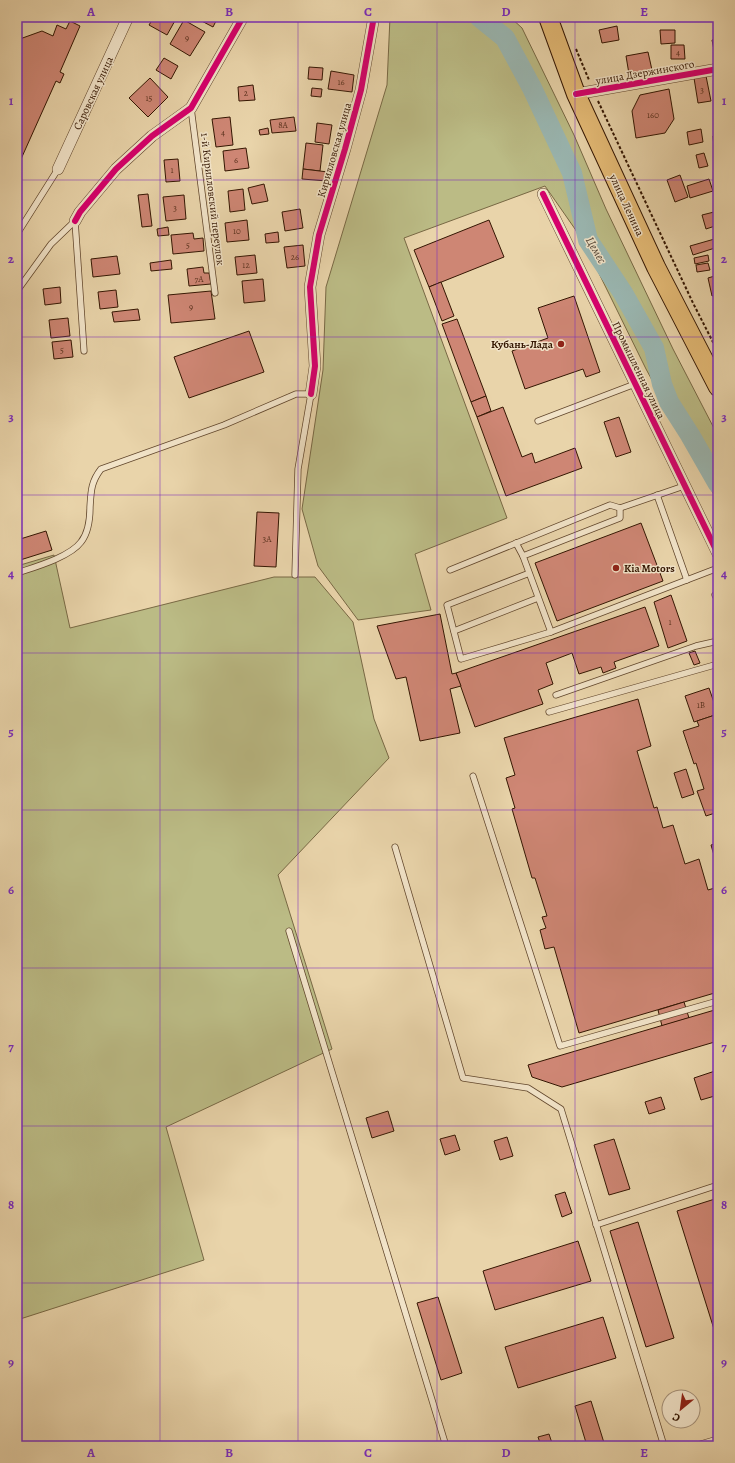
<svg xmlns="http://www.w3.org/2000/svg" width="735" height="1463" font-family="Alegreya,serif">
  <rect width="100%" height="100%" fill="#e9d4aa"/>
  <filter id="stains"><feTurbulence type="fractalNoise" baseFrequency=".005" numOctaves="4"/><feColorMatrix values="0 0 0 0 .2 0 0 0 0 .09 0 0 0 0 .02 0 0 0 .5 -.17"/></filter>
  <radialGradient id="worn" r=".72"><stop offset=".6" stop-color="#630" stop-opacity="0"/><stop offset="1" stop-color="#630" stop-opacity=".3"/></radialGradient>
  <g fill="#bbbb85" stroke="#786844">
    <polygon points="390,17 510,17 522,28 574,135 606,209 673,349 718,436 718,502 646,369 582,239 545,186 404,238 507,518 415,554 431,610 358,620 318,566 302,509 323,370 326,287 387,85"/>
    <polygon points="54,555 70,628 274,577 315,577 353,622 374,719 389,758 278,875 332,1049 166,1127 204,1260 17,1320 17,566"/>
  </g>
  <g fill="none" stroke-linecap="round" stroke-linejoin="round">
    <polyline stroke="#9ab7b2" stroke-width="20" points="479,17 505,38 532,88 572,173 588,240 623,293 654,348 662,384 669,402 690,435 718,484"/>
  </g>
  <g fill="#ce8674" stroke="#341602">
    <polygon points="154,17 177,17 167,35 149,25"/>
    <polygon points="194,17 218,17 213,27"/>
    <polygon points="184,20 205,32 190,56 170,44"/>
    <polygon points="70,21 80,26 60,72 64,74 60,83 56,81 17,168 17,40 42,31 53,36 57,25 66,29"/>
    <polygon points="617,26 619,40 602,43 599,30"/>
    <polygon points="660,30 675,30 675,43 661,44"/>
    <polygon points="718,39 718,55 715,55 712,40"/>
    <polygon points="671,45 684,45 685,59 671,59"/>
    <polygon points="648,52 652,70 629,74 626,56"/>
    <polygon points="164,58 178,66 171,79 156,70"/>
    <polygon points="309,67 323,68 322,80 308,79"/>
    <polygon points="331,71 354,75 352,92 328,89"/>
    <polygon points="706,76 711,101 698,103 694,78"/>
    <polygon points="150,78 168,97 148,117 129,98"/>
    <polygon points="253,85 255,100 239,101 238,87"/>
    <polygon points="312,88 322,89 321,97 311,96"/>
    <polygon points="669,89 674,119 665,133 636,138 632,111 640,95"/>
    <polygon points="230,117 233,145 216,147 212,119"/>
    <polygon points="294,117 296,131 272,133 270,120"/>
    <polygon points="317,123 332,125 329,144 315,142"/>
    <polygon points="268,128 269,134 260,135 259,130"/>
    <polygon points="701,129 703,142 689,145 687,132"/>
    <polygon points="718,135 718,148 714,148 713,136"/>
    <polygon points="306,143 323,145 320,171 303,169"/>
    <polygon points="246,148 249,168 225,171 223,151"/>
    <polygon points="704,153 708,166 699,168 696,155"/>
    <polygon points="178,159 180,181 166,182 164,160"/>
    <polygon points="303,169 328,172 327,181 302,179"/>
    <polygon points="680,175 688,197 675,202 667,180"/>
    <polygon points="709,179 713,191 690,198 687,186"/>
    <polygon points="264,184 268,201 252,204 248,188"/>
    <polygon points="243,189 245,210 230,212 228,191"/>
    <polygon points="148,194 152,226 142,227 138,195"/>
    <polygon points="184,195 186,219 166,221 163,197"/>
    <polygon points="300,209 303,228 285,231 282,212"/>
    <polygon points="718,211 718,225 706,229 702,215"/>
    <polygon points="247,220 249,240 227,242 225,223"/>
    <polygon points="489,220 504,257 429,287 414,250"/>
    <polygon points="168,227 169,235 158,236 157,229"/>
    <polygon points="278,232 279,242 266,243 265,234"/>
    <polygon points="193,233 194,239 203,238 204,251 173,254 171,235"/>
    <polygon points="718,238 718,247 693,255 690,246"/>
    <polygon points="303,245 305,266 287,268 284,247"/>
    <polygon points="255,255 257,273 237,275 235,257"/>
    <polygon points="708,255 709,261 695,264 694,258"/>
    <polygon points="117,256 120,274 93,277 91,259"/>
    <polygon points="171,260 172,269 151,271 150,263"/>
    <polygon points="708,263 710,270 697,272 696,265"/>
    <polygon points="203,267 204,273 209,273 211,284 189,286 187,269"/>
    <polygon points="718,275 718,294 712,296 708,278"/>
    <polygon points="263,279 265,301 244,303 242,281"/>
    <polygon points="441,282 454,316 442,321 429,287"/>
    <polygon points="60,287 61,303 45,305 43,289"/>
    <polygon points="116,290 118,307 100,309 98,292"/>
    <polygon points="211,291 215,319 171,323 168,295"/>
    <polygon points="574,296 600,372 586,377 583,369 525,389 512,351 548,338 538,308"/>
    <polygon points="138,309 140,320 114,322 112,312"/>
    <polygon points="68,318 70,336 51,338 49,320"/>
    <polygon points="457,319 486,396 471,402 442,324"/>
    <polygon points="249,331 264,372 189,398 174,357"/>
    <polygon points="71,340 73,357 54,359 52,342"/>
    <polygon points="486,396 491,411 477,417 471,402"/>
    <polygon points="503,407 522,457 532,453 535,463 575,448 582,468 506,496 477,417"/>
    <polygon points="619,417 631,452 616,457 604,422"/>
    <polygon points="257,512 279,513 276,567 254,566"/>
    <polygon points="641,523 663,581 557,621 535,563"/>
    <polygon points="46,531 52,550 17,561 17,540"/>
    <polygon points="671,595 687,641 668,648 654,602"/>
    <polygon points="645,607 659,646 614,662 616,668 603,673 601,667 579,674 572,653 546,663 553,684 538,690 543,704 475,727 456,673"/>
    <polygon points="440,614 452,674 456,673 461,686 450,689 460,733 420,741 406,677 396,679 377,626"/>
    <polygon points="695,651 700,663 694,665 689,653"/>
    <polygon points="709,688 718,714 694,722 685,696"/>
    <polygon points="638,699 651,746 637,751 654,808 657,807 663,828 673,825 685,864 699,859 708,890 718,887 718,992 579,1033 554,947 545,949 540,930 546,928 542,917 547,916 535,878 532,878 512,809 515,808 506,778 515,775 504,738"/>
    <polygon points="718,714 718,812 706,816 697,791 704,789 696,763 694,764 683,731 699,726 697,721"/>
    <polygon points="686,769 694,794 682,798 674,773"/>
    <polygon points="718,843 718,869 711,845"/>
    <polygon points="684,1002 689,1018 662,1026 658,1010"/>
    <polygon points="718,1009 718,1041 562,1087 532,1077 528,1065"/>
    <polygon points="718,1070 718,1095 701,1100 694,1078"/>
    <polygon points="661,1097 665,1109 649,1114 645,1102"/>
    <polygon points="388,1111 394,1131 372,1138 366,1118"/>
    <polygon points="455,1135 460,1150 445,1155 440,1139"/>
    <polygon points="507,1137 513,1156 500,1160 494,1141"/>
    <polygon points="614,1139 630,1189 609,1195 594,1145"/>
    <polygon points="565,1192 572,1213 562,1217 555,1195"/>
    <polygon points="718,1198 718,1342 677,1211"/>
    <polygon points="638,1222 674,1338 646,1347 610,1231"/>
    <polygon points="578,1241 591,1281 495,1310 483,1271"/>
    <polygon points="438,1297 462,1373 441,1380 417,1303"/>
    <polygon points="603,1317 616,1358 518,1388 505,1347"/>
    <polygon points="591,1401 605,1446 587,1446 575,1406"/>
    <polygon points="549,1434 553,1446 541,1446 538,1437"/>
  </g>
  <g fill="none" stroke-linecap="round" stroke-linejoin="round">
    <defs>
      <g id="service">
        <polyline points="191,108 215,293"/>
        <polyline points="75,221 84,351"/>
        <polyline points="17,234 58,169"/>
        <polyline points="17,291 51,244 75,221"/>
        <polyline points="538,421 635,384"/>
        <polyline points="657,495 687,580"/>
        <polyline points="516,543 523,556"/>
        <polyline points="450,570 610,505 620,508 684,486"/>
        <path d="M 17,573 C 35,567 70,557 81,542 C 89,532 90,519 90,507 C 91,491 91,482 101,469 L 224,425 L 296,394 L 311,394 L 298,469 L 295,575"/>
        <polyline points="527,574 447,605 461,659 551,632 718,568"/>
        <polyline points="715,595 718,601"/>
        <polyline points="454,631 538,598"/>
        <polyline points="551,632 523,556 620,518 620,508"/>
        <polyline points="556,695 696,646 718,641"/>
        <polyline points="549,712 718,664"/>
        <polyline points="473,776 560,1046 718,1001"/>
        <polyline points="395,847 463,1078 528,1088 561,1109 664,1446"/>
        <polyline points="289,931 446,1446"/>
        <polyline points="596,1225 718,1185"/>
        <polyline points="694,1446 718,1439"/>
      </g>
      <g id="minor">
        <polyline points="576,94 718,69"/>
        <polyline points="58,169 128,17"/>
        <polyline points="543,194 718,554"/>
        <polyline points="75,221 80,212 116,169 152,136 191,108 243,17"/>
        <polyline points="311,394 315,366 310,287 319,235 345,149 361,90 373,22 372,17"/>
      </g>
      <polyline id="trunk" points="548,17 576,94 656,267 718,387"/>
    </defs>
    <use href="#service" stroke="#61462c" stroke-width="7"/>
    <use href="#minor" stroke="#61462c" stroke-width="12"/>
    <use href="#trunk" stroke="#341602" stroke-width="20"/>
    <g stroke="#341602" stroke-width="2" stroke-dasharray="3 2" stroke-linecap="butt">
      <polyline points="576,49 589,80"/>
      <polyline points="598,101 693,303 718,352"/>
    </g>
    <use href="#service" stroke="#f1e3c8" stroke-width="5.5"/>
    <use href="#minor" stroke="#f1e3c8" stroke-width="11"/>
    <use href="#trunk" stroke="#e4ba75" stroke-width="18"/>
    <defs>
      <g id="cycleway">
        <polyline points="576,94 718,69"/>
        <polyline points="543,194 718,554"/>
        <polyline points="75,221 80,212 116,169 152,136 191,108 243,17"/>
        <polyline points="311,394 315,366 310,287 319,235 345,149 361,90 373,22 372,17"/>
      </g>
    </defs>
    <use href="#cycleway" stroke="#f1e3c8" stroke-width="8"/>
    <use href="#cycleway" stroke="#d6006c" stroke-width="6"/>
  </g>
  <path fill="none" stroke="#7b2cbf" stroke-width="1" stroke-opacity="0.55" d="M 160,17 L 160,1446M 298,17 L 298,1446M 437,17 L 437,1446M 575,17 L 575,1446M 17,180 L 718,180M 17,337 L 718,337M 17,495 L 718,495M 17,653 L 718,653M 17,810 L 718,810M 17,968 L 718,968M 17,1126 L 718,1126M 17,1283 L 718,1283"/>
  <g fill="#8f2418" stroke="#f1e3c8" stroke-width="1.5">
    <circle cx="561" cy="344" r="4"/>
    <circle cx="616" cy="568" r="4"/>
  </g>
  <g text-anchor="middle" stroke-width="3" stroke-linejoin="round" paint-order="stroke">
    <g font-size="9" fill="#5a321e">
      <text x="187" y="41">9</text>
      <text x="678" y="55">4</text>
      <text x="341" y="85">16</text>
      <text x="702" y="93">3</text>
      <text x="246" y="96">2</text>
      <text x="149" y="101">15</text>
      <text x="653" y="118">160</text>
      <text x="283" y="128">8А</text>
      <text x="223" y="135">4</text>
      <text x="236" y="163">6</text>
      <text x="172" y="173">1</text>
      <text x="175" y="211">3</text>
      <text x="237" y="234">10</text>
      <text x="188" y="248">5</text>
      <text x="295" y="260">26</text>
      <text x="246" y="268">12</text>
      <text x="199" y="282">7А</text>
      <text x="191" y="310">9</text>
      <text x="62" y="353">5</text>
      <text x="267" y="542">3А</text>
      <text x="670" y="625">1</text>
      <text x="701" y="708">1В</text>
    </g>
    <g font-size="11" fill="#341602" stroke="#f1e3c8">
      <text transform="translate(645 72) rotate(-10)" y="4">улица Дзержинского</text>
      <text transform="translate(93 93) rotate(-65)" y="4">Саровская улица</text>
      <text transform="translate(334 150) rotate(-74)" y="4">Кирилловская улица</text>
      <text transform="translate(213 199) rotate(83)" y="4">1-й Кирилловский переулок</text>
      <text transform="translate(627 205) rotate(65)" y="4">улица Ленина</text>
      <text transform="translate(639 370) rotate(64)" y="4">Промышленная улица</text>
    </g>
    <g font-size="11" font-weight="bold" fill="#341602" stroke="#f1e3c8" text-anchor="end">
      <text x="553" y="348">Кубань-Лада</text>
      <text x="624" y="572" text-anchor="start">Kia Motors</text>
    </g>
    <g font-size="12" font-style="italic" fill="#534637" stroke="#f1e3c8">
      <text transform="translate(596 250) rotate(60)" y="4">Цемес</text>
    </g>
  </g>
  <rect width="735" height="1463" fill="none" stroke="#e9d4aa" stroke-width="44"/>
  <g transform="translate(681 1409) rotate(209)"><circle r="19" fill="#f1e3c8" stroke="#a59179"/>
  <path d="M0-3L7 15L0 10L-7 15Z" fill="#8f2418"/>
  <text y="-6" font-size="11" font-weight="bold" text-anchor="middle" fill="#341602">С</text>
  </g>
  <rect x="22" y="22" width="691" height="1419" fill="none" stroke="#7b2cbf" stroke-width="1.5"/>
  <g font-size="13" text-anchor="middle" font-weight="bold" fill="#7b2cbf">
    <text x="91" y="16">A</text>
    <text x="229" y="16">B</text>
    <text x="368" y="16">C</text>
    <text x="506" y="16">D</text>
    <text x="644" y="16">E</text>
    <text x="11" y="105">1</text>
    <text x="724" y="105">1</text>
    <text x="11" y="263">2</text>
    <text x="724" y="263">2</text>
    <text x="11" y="421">3</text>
    <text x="724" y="421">3</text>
    <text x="11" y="578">4</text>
    <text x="724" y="578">4</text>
    <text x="11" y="736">5</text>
    <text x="724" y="736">5</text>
    <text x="11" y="894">6</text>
    <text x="724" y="894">6</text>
    <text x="11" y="1051">7</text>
    <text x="724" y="1051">7</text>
    <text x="11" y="1209">8</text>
    <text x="724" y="1209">8</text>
    <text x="11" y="1367">9</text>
    <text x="724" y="1367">9</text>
    <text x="91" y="1457">A</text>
    <text x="229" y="1457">B</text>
    <text x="368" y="1457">C</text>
    <text x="506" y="1457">D</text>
    <text x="644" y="1457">E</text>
  </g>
  <rect width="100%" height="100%" filter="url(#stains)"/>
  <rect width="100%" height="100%" fill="url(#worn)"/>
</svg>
